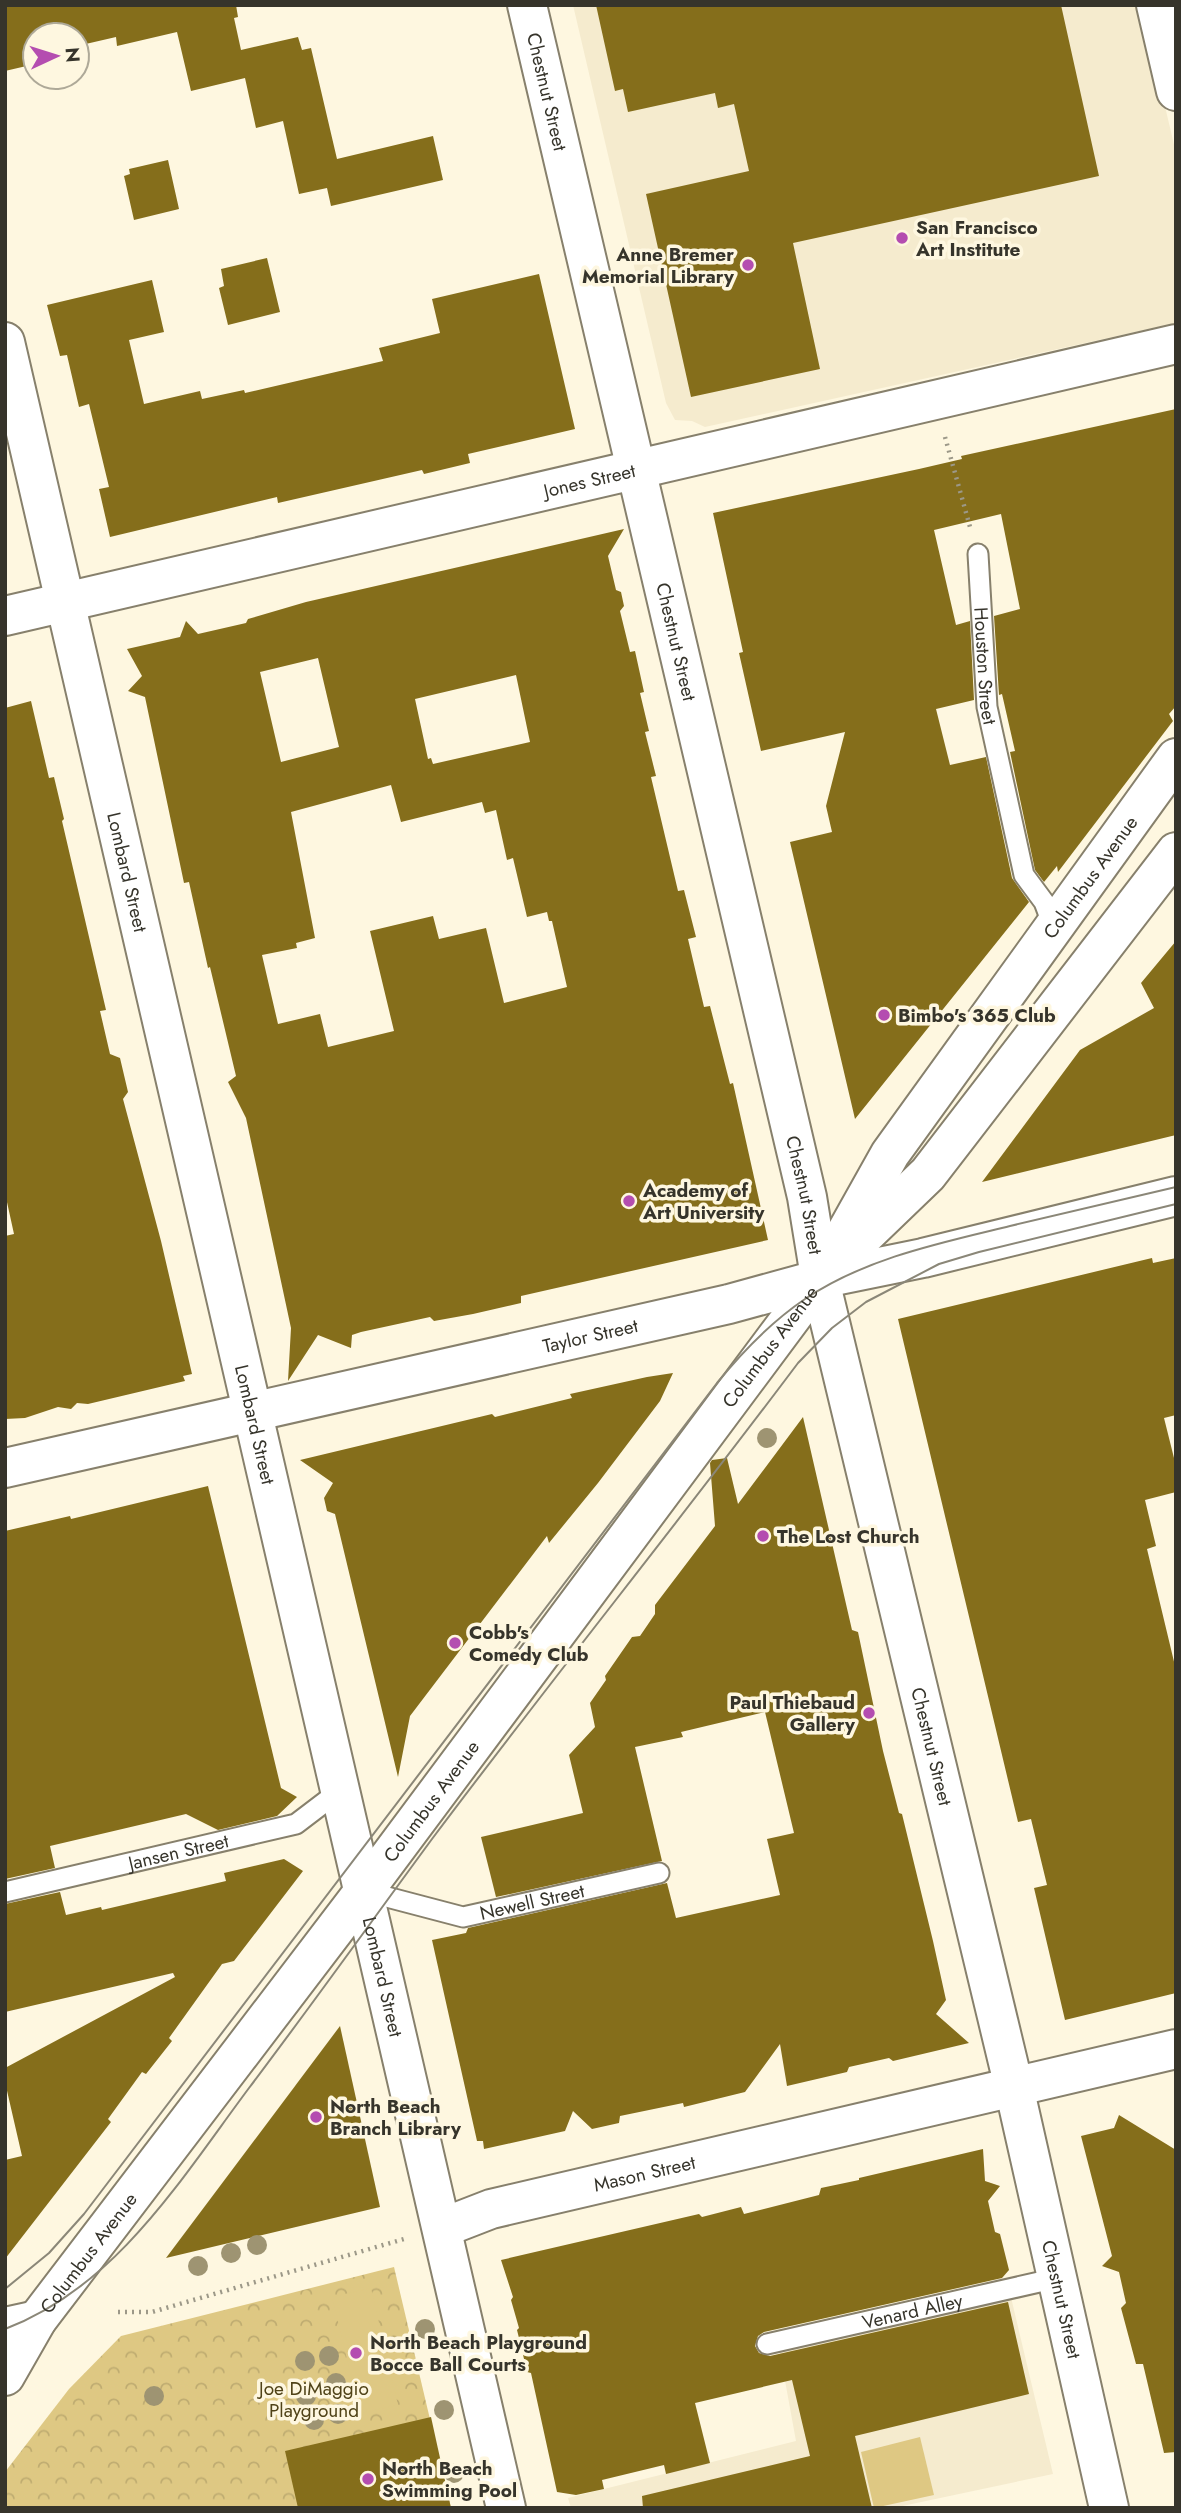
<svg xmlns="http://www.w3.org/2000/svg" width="1181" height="2513" font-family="Jost,sans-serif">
  <defs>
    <pattern id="park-crowns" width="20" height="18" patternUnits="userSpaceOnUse" patternTransform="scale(1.75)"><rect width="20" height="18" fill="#dec883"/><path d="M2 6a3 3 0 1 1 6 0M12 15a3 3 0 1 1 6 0" fill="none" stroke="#bfac71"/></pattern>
  </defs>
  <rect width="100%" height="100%" fill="#fef7e0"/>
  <g fill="#f5ebce">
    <polygon points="573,5 1141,5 1176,153 1176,323 705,427 692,421 675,420 666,403"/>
    <polygon points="1009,2289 1053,2474 893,2508 571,2508 568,2498 796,2441 778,2342"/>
  </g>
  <polygon fill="url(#park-crowns)" points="394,2267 451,2508 5,2508 5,2472 69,2389 121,2336"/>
  <g fill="#dec883">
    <polygon points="371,2288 398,2405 360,2413 332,2297"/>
    <polygon points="920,2437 934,2495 874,2508 861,2452"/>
  </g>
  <g fill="#856e1b" fill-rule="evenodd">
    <polygon points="5,5 236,5 238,17 234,18 241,50 298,37 302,50 311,48 337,159 433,136 443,180 331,206 327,188 299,194 283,121 256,128 245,78 191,91 177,32 117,46 116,37 77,46 77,35 35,35 35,64 5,71"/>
    <polygon points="596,5 1061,5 1099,176 793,243 820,369 691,397 646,194 749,171 734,104 718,108 715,93 628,112 623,89 615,91"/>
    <polygon points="168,160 179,209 134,220 124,176 130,174 129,169"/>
    <polygon points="267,258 280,312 228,325 219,288 224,286 221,269"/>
    <polygon points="539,274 575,429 468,454 470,463 424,474 422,470 278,503 277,497 110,537 99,489 109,487 89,404 79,407 67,355 60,356 47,305 152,280 164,332 129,340 144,404 200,391 202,399 244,390 245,393 383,361 379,348 440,333 432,299"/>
    <polygon points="1176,409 1176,706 1169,714 1173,721 1058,872 1057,866 1044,882 1035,870 1010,752 1015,751 1002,694 999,695 994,616 1020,609 1001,514 934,530 956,625 970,621 974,700 936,709 950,765 986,757 1012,878 1029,902 855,1119 790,842 832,832 826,806 845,732 761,751 739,653 743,652 713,513 919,469 962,459 961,456"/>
    <path d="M 624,529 L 608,556 L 616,590 L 621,592 L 624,606 L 620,611 L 630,652 L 635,651 L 644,692 L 640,693 L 649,731 L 645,732 L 656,776 L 651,777 L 678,891 L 684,890 L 696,937 L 688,939 L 704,1007 L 710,1006 L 730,1084 L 733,1083 L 768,1240 L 521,1296 L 521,1303 L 473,1314 L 434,1321 L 430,1317 L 361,1332 L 352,1335 L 351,1348 L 318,1335 L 288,1381 L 291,1328 L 246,1118 L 228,1082 L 236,1076 L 210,967 L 208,968 L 189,882 L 184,883 L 145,697 L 128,691 L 142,676 L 127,649 L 180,637 L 186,621 L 198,634 L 246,623 L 248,619 L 306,602 ZM 318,658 L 339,747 L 281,762 L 260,672 ZM 516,675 L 530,742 L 433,764 L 431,758 L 428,759 L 415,699 ZM 391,785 L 401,822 L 482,802 L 485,813 L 496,810 L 507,860 L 513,858 L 527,917 L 547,912 L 549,921 L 552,921 L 567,987 L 504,1003 L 486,928 L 439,939 L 433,916 L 370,931 L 394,1031 L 328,1047 L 320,1014 L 278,1024 L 262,955 L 297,948 L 296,943 L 315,938 L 291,812 Z"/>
    <polygon points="31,701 49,778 54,777 64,819 62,821 106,1010 100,1011 110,1054 120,1058 128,1092 123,1099 161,1241 192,1374 183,1376 185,1381 88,1404 77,1403 71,1409 58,1407 25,1418 5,1419 5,1236 14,1234 5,1193 5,708"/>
    <polygon points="1176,941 1176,1135 982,1182 1080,1050 1154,1008 1141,983"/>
    <polygon points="1152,1258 1153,1263 1176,1258 1176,1415 1164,1418 1176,1466 1176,1492 1145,1500 1156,1546 1147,1549 1176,1670 1176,1993 1065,2020 1034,1888 1047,1885 1031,1819 1018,1822 898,1319"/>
    <polygon points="673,1373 660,1401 598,1483 549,1543 547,1536 410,1716 398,1777 335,1514 327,1511 324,1498 333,1483 300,1460 492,1414 495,1417 572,1398 570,1394 647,1377"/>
    <polygon points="803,1417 852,1630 858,1632 883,1751 899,1813 902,1814 933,1941 946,2000 936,2014 969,2043 893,2061 889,2058 849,2067 847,2072 787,2086 780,2044 745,2092 684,2107 683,2103 620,2116 619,2123 592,2129 573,2111 565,2131 484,2149 483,2141 477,2141 432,1940 466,1933 468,1928 667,1883 676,1918 780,1895 767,1839 794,1833 765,1712 681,1732 683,1737 635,1747 662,1861 496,1897 481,1837 583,1813 569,1755 595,1727 590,1703 606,1680 605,1676 632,1637 640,1636 655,1614 655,1605 715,1526 710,1463 712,1460 727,1458 738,1504"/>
    <polygon points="208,1486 281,1788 297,1797 277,1816 218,1830 186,1814 50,1846 55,1868 5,1879 5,1531 70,1516 71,1519"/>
    <polygon points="284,1859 303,1871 234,1961 222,1964 169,2038 172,2041 146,2074 142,2072 108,2119 111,2122 5,2259 5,2160 22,2156 5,2082 5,2068 175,1977 173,1973 5,2012 5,1904 60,1892 66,1915 101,1907 102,1910 226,1881 224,1873"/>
    <polygon points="340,2026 380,2207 166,2258"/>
    <polygon points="1119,2115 1176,2150 1176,2452 1164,2453 1143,2364 1136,2364 1121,2308 1126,2303 1119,2272 1102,2266 1112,2256 1081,2136 1114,2128"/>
    <polygon points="983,2149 985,2181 1000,2186 988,2201 995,2232 1000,2234 1009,2270 1002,2278 764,2332 758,2336 755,2346 759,2353 770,2356 1008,2302 1029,2394 855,2436 872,2508 643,2508 642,2496 810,2456 792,2380 695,2403 710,2463 666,2474 664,2465 602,2480 604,2489 576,2495 557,2492 531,2373 527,2372 521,2346 517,2330 519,2328 511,2300 513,2297 501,2260 699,2214 702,2217 741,2207 744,2214 819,2195 821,2188 859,2180 859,2178"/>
    <polygon points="431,2417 451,2508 298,2508 285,2451"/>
  </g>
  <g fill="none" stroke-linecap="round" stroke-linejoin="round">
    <defs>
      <g id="lane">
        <path id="s1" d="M 978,554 L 987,707 L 1024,875 L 1044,902 L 1053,926"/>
        <path id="s2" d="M 364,1891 L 463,1917 L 659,1873"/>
        <path id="s3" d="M 5,1892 L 296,1824 L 342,1789"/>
        <path id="s4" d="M 767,2344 L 1057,2278"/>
      </g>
      <g id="street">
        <path id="s5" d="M 527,5 L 807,1197 L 822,1289 L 1014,2087 L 1109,2508"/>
        <polyline points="1156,5 1176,91"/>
        <path id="s6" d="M 5,342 L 506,2508"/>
        <path id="s7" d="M 5,616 L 1176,344"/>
        <path id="s8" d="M 5,1468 L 729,1304 L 820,1279 L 923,1258 L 1176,1196"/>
        <path id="s9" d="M 442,2228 L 491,2209 L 1176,2049"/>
        <polyline points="5,2327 37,2320"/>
      </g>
      <g id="secondary">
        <polyline points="849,1250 928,1174 1176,852"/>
        <path id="s10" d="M 5,2376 L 37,2320 L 364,1891 L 820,1279 L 890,1154 L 1176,758"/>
      </g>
    </defs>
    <use href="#lane" stroke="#87806c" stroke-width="23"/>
    <use href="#street" stroke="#87806c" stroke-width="42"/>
    <use href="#secondary" stroke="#87806c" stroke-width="42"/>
    <g stroke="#9c9888" stroke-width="4.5" stroke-dasharray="2 5" stroke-linecap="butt">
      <polyline points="945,437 970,527"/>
      <polyline points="118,2312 152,2312 404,2239"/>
    </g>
    <use href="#lane" stroke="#fff" stroke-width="19"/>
    <use href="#street" stroke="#fff" stroke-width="38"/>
    <use href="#secondary" stroke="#fff" stroke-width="38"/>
    <g stroke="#8b8778" stroke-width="2">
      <path d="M 5,2289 L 49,2253 L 84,2214 L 717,1383 C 743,1351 771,1322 805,1299 C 866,1258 940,1243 1010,1226 C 1065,1213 1120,1200 1176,1187"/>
      <path d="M 5,2329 C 116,2287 181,2179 249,2088 C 311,2006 371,1922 432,1839 C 552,1679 678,1523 798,1363 L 832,1328 L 866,1302 L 939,1264 L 979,1252 L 1176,1204"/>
    </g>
  </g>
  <g fill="#9e9472">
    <circle cx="767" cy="1438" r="10"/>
    <circle cx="257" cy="2245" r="10"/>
    <circle cx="231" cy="2253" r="10"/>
    <circle cx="198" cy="2266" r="10"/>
    <circle cx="425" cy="2329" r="10"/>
    <circle cx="329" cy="2356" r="10"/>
    <circle cx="305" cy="2361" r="10"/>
    <circle cx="336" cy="2383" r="10"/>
    <circle cx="154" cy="2396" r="10"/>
    <circle cx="306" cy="2396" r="10"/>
    <circle cx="444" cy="2410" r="10"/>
    <circle cx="338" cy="2414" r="10"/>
    <circle cx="314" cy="2420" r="10"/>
    <circle cx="454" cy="2473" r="10"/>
  </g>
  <g fill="#b44db0" stroke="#fef7e0" stroke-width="2.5">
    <circle cx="902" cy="238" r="7"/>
    <circle cx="748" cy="265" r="7"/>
    <circle cx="884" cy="1015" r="7"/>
    <circle cx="629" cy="1201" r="7"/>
    <circle cx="763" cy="1536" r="7"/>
    <circle cx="455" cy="1643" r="7"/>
    <circle cx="869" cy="1713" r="7"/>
    <circle cx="316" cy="2117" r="7"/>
    <circle cx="356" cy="2353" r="7"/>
    <circle cx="368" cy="2479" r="7"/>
  </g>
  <g text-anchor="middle" stroke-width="7" stroke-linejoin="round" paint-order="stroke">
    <g font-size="19" fill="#36342b" stroke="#fef7e0">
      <text dy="7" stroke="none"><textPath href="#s5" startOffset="89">Chestnut Street</textPath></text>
      <text dy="7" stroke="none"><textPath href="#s7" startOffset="600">Jones Street</textPath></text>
      <text dy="7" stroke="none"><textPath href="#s5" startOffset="654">Chestnut Street</textPath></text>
      <text dy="7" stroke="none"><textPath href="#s1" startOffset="112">Houston Street</textPath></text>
      <text dy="7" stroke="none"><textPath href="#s6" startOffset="544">Lombard Street</textPath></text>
      <text dy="7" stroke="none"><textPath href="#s10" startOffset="1852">Columbus Avenue</textPath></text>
      <text dy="7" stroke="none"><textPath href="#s5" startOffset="1222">Chestnut Street</textPath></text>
      <text dy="7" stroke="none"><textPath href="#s8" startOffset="600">Taylor Street</textPath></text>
      <text dy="7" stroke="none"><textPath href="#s10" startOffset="1283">Columbus Avenue</textPath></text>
      <text dy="7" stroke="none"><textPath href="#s6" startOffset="1111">Lombard Street</textPath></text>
      <text dy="7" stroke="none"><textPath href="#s5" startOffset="1788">Chestnut Street</textPath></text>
      <text dy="7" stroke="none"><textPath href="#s10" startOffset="716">Columbus Avenue</textPath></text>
      <text dy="7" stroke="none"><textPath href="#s3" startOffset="178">Jansen Street</textPath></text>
      <text dy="7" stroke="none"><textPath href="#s2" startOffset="173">Newell Street</textPath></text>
      <text dy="7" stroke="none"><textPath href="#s6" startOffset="1678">Lombard Street</textPath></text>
      <text dy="7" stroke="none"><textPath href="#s9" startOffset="210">Mason Street</textPath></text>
      <text dy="7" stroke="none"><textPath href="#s10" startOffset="149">Columbus Avenue</textPath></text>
      <text dy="7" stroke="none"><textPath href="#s5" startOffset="2356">Chestnut Street</textPath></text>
      <text dy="7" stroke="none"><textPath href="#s4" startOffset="149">Venard Alley</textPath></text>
    </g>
    <g font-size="19" font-weight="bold" fill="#36342b" stroke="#fef7e0" text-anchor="start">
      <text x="916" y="234">San Francisco<tspan x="916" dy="22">Art Institute</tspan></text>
      <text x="734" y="261" text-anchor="end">Anne Bremer<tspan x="734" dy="22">Memorial Library</tspan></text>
      <text x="898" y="1022">Bimbo's 365 Club</text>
      <text x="643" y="1197">Academy of<tspan x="643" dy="22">Art University</tspan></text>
      <text x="777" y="1543">The Lost Church</text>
      <text x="469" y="1639">Cobb's<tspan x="469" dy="22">Comedy Club</tspan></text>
      <text x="855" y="1709" text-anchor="end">Paul Thiebaud<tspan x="855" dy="22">Gallery</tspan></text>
      <text x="330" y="2113">North Beach<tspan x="330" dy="22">Branch Library</tspan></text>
      <text x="370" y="2349">North Beach Playground<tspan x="370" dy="22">Bocce Ball Courts</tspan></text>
      <text x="382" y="2475">North Beach<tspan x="382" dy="22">Swimming Pool</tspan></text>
    </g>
    <g font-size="19" fill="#504318" stroke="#fef7e0">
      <text x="314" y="2395">Joe DiMaggio<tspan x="314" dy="22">Playground</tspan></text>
    </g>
  </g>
  <rect width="1181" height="2513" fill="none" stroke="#36342b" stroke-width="14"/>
  <g transform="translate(56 56) rotate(86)"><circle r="33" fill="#fef7e0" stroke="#aea998" stroke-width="2"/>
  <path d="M0-5L12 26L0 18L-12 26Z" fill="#b44db0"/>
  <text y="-10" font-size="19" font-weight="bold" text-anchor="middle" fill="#36342b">N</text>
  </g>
</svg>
